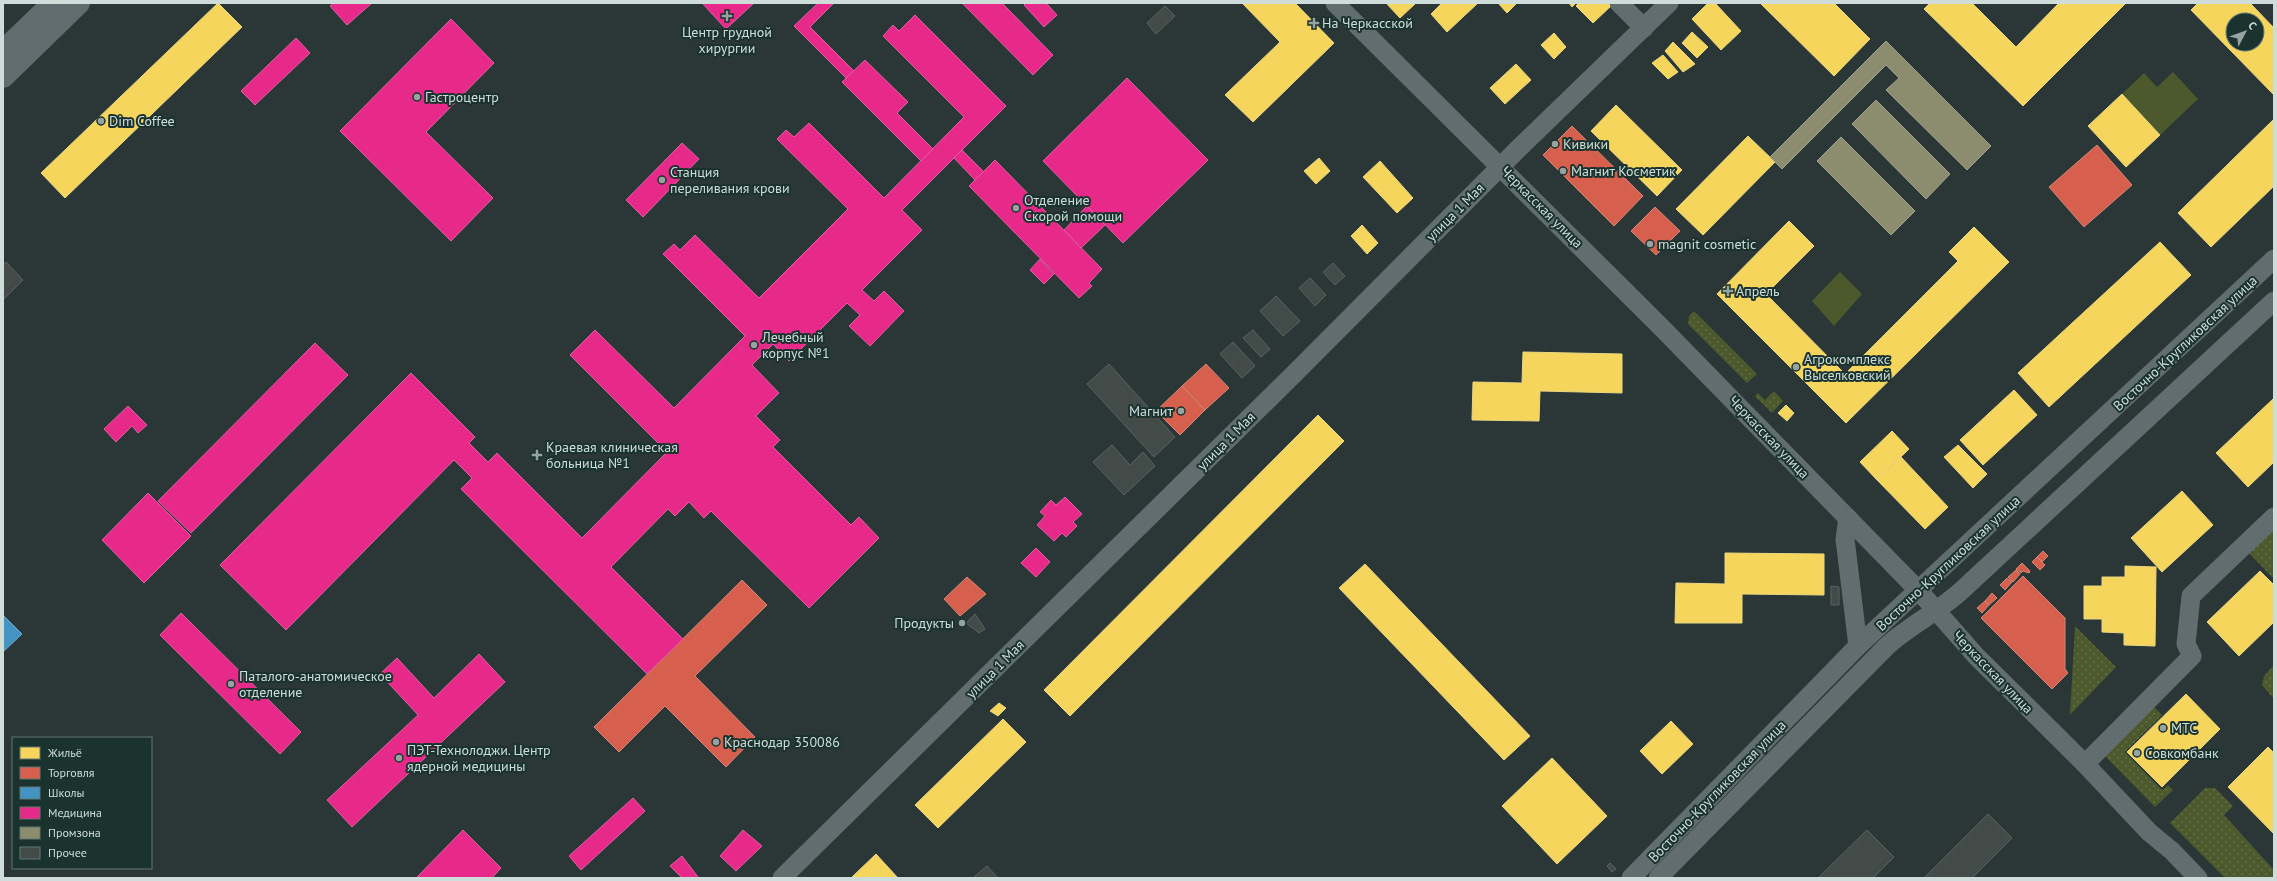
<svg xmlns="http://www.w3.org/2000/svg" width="2277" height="881" font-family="'PT Sans',sans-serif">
  <defs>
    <pattern id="grass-dots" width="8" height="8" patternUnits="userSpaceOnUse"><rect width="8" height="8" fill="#4b592c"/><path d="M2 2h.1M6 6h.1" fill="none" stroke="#64704a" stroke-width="1.8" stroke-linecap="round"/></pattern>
  </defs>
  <rect width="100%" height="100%" fill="#2b3736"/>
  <g fill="url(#grass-dots)">
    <polygon points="1694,311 1757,374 1747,383 1688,324 1689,316"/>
    <polygon points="1774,391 1783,401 1772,413 1755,396 1758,393 1765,400"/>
    <polygon points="2274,525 2274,579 2247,551"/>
    <polygon points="2075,626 2116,667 2070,715"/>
    <polygon points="2274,665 2274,699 2262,685 2264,676"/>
    <polygon points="2154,707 2162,715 2125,752 2162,790 2168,785 2173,790 2155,807 2105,756"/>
    <polygon points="2205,788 2215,788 2233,806 2224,815 2274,870 2274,878 2225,878 2170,823"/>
  </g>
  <g fill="#4b592c">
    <polygon points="2173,72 2198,99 2160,135 2122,94 2144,73 2157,87"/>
    <polygon points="1840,272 1862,294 1834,326 1812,301"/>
  </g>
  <g fill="#f6d55c" stroke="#ead782" fill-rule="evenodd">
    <polygon points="218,3 242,27 65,198 41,173"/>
    <polygon points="1242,3 1295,3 1334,43 1253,122 1225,95 1280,42"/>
    <polygon points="1386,3 1416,3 1400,18"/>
    <polygon points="1442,3 1478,3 1447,32 1431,14"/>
    <polygon points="1498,3 1517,3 1507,13"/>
    <polygon points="1569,3 1576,3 1572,7"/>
    <polygon points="1579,3 1608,3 1611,6 1593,23 1576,6"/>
    <polygon points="1708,3 1715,3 1741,31 1721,50 1692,19"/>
    <polygon points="1760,3 1834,3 1870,39 1834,76"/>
    <polygon points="1930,3 1972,3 2016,47 2059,3 2126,3 2023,106 1924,9"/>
    <path d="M 2198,3 L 2250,3 L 2274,28 L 2274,95 L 2191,10 ZM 2233,20 L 2257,20 L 2257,44 L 2233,44 Z"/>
    <polygon points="1692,32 1708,47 1697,58 1682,43"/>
    <polygon points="1554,33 1566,47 1554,59 1541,45"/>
    <polygon points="1673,42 1695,64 1683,72 1665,51"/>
    <polygon points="1663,55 1678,72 1668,79 1652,63"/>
    <polygon points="1516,64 1531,80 1505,104 1490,88"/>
    <polygon points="2122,94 2160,135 2126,167 2088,126"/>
    <polygon points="1616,105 1682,170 1657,196 1591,131"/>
    <polygon points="2274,119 2274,186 2211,247 2178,213"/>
    <polygon points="1748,136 1775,162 1703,235 1676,209"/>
    <polygon points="1319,158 1330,171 1316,184 1304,171"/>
    <polygon points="1380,161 1413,198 1397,213 1363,177"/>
    <polygon points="1789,221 1814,246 1766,294 1845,374 1958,261 1949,252 1974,227 2009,262 1846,423 1717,294"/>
    <polygon points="1362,225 1378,243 1367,254 1351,236"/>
    <polygon points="2160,242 2191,275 2049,407 2018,373"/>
    <polygon points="1523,352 1622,354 1622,393 1540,391 1539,421 1472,420 1473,382 1522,383"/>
    <polygon points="2014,390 2037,415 1983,465 1960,440"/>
    <polygon points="2274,398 2274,462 2248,487 2216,453"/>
    <polygon points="1786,405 1794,413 1787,421 1778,413"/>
    <polygon points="1318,415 1344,441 1070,716 1044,690"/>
    <polygon points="1892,431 1909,449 1877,480 1860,462"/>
    <polygon points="1958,445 1987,474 1973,488 1944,457"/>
    <polygon points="1901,457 1948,507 1925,529 1877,480"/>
    <polygon points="2182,491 2213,525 2162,572 2131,538"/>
    <polygon points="1725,553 1824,554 1824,595 1742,594 1742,623 1675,623 1676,583 1725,584"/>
    <polygon points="1365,564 1530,736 1504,760 1339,588"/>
    <polygon points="2125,566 2156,567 2155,646 2124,645 2124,633 2102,632 2102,619 2084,619 2084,586 2102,586 2102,577 2125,577"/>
    <polygon points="2260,571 2274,585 2274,622 2239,656 2207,622"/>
    <polygon points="2186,694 2220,729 2162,787 2127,752"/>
    <polygon points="999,703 1006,708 998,716 990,711"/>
    <polygon points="1003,719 1026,742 938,828 915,805"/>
    <polygon points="1671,721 1693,744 1662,774 1640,751"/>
    <polygon points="2268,747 2274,753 2274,834 2228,787"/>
    <polygon points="1552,758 1607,816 1557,864 1502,806"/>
    <polygon points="876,854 898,878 851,878"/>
  </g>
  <g fill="#d6604d" stroke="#d48677">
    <polygon points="1572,126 1643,196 1614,226 1543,155"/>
    <polygon points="2097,145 2132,185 2084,227 2049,187"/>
    <polygon points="1655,207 1680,231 1656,255 1631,231"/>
    <polygon points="1206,364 1229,388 1205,410 1182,386"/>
    <polygon points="1182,386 1205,410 1180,435 1156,411"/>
    <polygon points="2043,551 2048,556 2042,562 2037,557"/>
    <polygon points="2037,557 2045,565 2040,570 2032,562"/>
    <polygon points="2022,563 2030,571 2029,573 2023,571 2021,573 2016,569"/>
    <polygon points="2016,570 2020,574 2013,582 2008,577"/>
    <polygon points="2023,576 2065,618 2065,669 2068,673 2052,689 1981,618"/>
    <polygon points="967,577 986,594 960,616 944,599"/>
    <polygon points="2007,578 2012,582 2005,590 2000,585"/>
    <polygon points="742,580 767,605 695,676 755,737 726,767 665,706 619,752 594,727"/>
    <polygon points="1992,593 1997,598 1989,605 1985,601"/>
    <polygon points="1985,601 1989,605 1982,613 1977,608"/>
  </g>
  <polygon fill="#4393c3" stroke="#6da9ca" points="3,615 22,634 3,652"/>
  <g fill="#e7298a" stroke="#e05fa2">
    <polygon points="334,3 372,3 347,25 330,6"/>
    <polygon points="702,3 754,3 726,29"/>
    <polygon points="818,3 834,3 810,27 854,71 846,78 794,26"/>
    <polygon points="962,3 1002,3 1053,55 1033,75"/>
    <polygon points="1026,3 1046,3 1057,15 1044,27 1024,5"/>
    <polygon points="915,15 1006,106 902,210 922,230 862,290 874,301 884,291 904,311 870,346 849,326 860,315 847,303 789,361 773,344 752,365 779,393 756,416 780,440 773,447 851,525 859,517 879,538 809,608 711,511 704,518 689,502 675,516 668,509 611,567 683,639 647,674 461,489 472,478 454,460 286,630 220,565 411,373 475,437 469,443 488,462 497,453 582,538 667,452 570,355 595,330 674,408 745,336 663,254 674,244 680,250 695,235 759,298 848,209 777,139 786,130 794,137 809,123 884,198 964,117 883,36 893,25 899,31"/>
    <polygon points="451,19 494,63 426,132 493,198 451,241 340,131"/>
    <polygon points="296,38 310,53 255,105 241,91"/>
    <polygon points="865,60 908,102 897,113 933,149 921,161 842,82"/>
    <polygon points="1127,78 1208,160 1123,243 1043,161"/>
    <polygon points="682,143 699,159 643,217 626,200"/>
    <polygon points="962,150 984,172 975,180 954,158"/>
    <polygon points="995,160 1102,269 1089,283 1092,286 1079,298 969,186"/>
    <polygon points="1087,206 1105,225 1081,248 1064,230"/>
    <polygon points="1040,259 1054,274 1044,284 1030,270"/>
    <polygon points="315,343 348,375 191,533 158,501"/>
    <polygon points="128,406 147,425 138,433 132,426 116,442 104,429"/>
    <polygon points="148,493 191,536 144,583 102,540"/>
    <polygon points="1065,497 1082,514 1073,522 1077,526 1066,537 1062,533 1054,541 1037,525 1045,516 1040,512 1051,500 1056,505"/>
    <polygon points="1036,548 1050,562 1036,577 1021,563"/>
    <polygon points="181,613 301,732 280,754 160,635"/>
    <polygon points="479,654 505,682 352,827 327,800 418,715 380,674 397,658 434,698"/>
    <polygon points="633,798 645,811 581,870 569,856"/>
    <polygon points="463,830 501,868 492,878 416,878"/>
    <polygon points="743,830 762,846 736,871 720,856"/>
    <polygon points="682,856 698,877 696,878 682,878 670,866"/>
  </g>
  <g fill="#8c8c6e" stroke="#a0a48e">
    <polygon points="1886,41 1991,146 1967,170 1886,90 1899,78 1886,65 1782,169 1770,157"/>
    <polygon points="1876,100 1950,174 1926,199 1852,124"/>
    <polygon points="1841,137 1915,211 1891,235 1817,161"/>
  </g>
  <g fill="#424b48" stroke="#5a6360">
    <polygon points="1165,6 1175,16 1156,34 1147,23"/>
    <polygon points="6,262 23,280 3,300 3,265"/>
    <polygon points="1333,263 1345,276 1335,285 1323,272"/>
    <polygon points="1310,278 1326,295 1315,306 1299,288"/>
    <polygon points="1276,296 1300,321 1283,336 1260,311"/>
    <polygon points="1253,330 1270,349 1261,357 1243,338"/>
    <polygon points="1233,342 1255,366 1242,378 1220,354"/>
    <polygon points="1109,364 1175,437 1154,457 1087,384"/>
    <polygon points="1112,445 1130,465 1143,452 1155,466 1124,495 1093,462"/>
    <polygon points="1831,586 1839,587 1839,605 1831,605"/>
    <polygon points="975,614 985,629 979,633 966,623"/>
    <polygon points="1988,814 2012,838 1972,878 1924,878"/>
    <polygon points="1867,830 1894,857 1873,878 1818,878"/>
    <polygon points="1610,863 1616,869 1612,872 1607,866"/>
    <polygon points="987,866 998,878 973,878"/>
  </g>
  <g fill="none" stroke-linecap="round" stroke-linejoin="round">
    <g stroke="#626d6f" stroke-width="19">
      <polyline points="1335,3 1661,327 1919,591 1976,656 2085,764 2149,832 2172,851 2198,878"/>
      <polyline points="1619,3 1644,28"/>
      <polyline points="1848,518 1845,539 1858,646"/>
      <polyline points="2085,764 2192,656 2186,644 2191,596 2274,517"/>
      <polyline points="782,878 1295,373 1518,149 1669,3"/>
      <polyline points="1631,878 1858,646 2274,259"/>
      <path d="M 1658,878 L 1887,646 C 1910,625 1938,612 1961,591 L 2274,301"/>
    </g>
    <g stroke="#606d6f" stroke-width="22">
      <polyline points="3,51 53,3"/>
      <polyline points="3,77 79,3"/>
    </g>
  </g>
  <g fill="#96a3a1" stroke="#1b332f" stroke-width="1.5">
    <path d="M725 10h4v4h4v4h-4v4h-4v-4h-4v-4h4z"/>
    <path d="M1312 17h4v4h4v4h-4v4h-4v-4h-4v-4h4z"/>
    <circle cx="417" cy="97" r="4"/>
    <circle cx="101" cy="121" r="4"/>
    <circle cx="1555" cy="144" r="4"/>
    <circle cx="1563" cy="171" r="4"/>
    <circle cx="662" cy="180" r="4"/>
    <circle cx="1016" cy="208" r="4"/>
    <circle cx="1650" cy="244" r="4"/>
    <path d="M1726 285h4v4h4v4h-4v4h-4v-4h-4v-4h4z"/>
    <circle cx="754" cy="345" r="4"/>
    <circle cx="1796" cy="367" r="4"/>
    <circle cx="1181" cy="411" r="4"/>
    <path d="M535 449h4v4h4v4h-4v4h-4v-4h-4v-4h4z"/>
    <circle cx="962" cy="623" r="4"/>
    <circle cx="231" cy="684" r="4"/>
    <circle cx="2163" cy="728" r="4"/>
    <circle cx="716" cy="742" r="4"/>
    <circle cx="2137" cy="753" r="4"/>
    <circle cx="399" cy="758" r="4"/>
  </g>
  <g text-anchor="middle" stroke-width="4" stroke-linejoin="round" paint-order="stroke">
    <g font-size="14" fill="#cfddda" stroke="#1b332f" text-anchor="start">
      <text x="1322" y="28">На Черкасской</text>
      <text x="727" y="37" text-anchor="middle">Центр грудной<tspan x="727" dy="16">хирургии</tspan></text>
      <text x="425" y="102">Гастроцентр</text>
      <text x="109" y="126">Dim Coffee</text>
      <text x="1563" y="149">Кивики</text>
      <text x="1571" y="176">Магнит Косметик</text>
      <text x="670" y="177">Станция<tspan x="670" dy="16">переливания крови</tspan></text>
      <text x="1024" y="205">Отделение<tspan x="1024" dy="16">Скорой помощи</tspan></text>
      <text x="1658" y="249">magnit cosmetic</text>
      <text x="1736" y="296">Апрель</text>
      <text x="762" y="342">Лечебный<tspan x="762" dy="16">корпус №1</tspan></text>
      <text x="1804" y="364">Агрокомплекс<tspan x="1804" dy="16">Выселковский</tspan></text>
      <text x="1173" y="416" text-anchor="end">Магнит</text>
      <text x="546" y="452">Краевая клиническая<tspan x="546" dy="16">больница №1</tspan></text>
      <text x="954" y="628" text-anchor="end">Продукты</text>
      <text x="239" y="681">Паталого-анатомическое<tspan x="239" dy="16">отделение</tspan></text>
      <text x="2171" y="733">МТС</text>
      <text x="724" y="747">Краснодар 350086</text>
      <text x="407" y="755">ПЭТ-Технолоджи. Центр<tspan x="407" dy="16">ядерной медицины</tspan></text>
      <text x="2145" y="758">Совкомбанк</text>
    </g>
    <g font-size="14" fill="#cfddda" stroke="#1b332f">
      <text transform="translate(1542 207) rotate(45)" y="5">Черкасская улица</text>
      <text transform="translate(1455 212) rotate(-45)" y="5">улица 1 Мая</text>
      <text transform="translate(2185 343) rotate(-43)" y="5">Восточно-Кругликовская улица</text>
      <text transform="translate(1769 437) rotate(46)" y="5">Черкасская улица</text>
      <text transform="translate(1226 441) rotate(-45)" y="5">улица 1 Мая</text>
      <text transform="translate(1948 563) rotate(-43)" y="5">Восточно-Кругликовская улица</text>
      <text transform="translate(995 669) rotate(-45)" y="5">улица 1 Мая</text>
      <text transform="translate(1993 672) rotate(46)" y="5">Черкасская улица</text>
      <text transform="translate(1717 791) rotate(-46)" y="5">Восточно-Кругликовская улица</text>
    </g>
  </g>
  <rect width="2277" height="881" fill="none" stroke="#cfddda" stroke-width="8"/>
  <rect x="12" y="737" width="140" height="132" fill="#1b332f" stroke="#637773"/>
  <rect x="20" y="747" width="20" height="12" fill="#f6d55c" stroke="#637773"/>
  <text x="48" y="757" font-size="12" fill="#cfddda">Жильё</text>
  <rect x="20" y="767" width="20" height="12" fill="#d6604d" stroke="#637773"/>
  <text x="48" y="777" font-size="12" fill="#cfddda">Торговля</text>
  <rect x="20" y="787" width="20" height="12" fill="#4393c3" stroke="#637773"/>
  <text x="48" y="797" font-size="12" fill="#cfddda">Школы</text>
  <rect x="20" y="807" width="20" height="12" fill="#e7298a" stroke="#637773"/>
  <text x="48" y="817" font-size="12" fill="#cfddda">Медицина</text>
  <rect x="20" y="827" width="20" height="12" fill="#8c8c6e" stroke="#637773"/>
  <text x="48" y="837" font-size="12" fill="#cfddda">Промзона</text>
  <rect x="20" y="847" width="20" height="12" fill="#424b48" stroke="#637773"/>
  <text x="48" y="857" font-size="12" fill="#cfddda">Прочее</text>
  <g transform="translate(2245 32) rotate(49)"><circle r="19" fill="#1b332f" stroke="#637773"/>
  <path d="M0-3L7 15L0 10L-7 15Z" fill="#96a3a1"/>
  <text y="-6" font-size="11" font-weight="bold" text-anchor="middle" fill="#cfddda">С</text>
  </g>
</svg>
